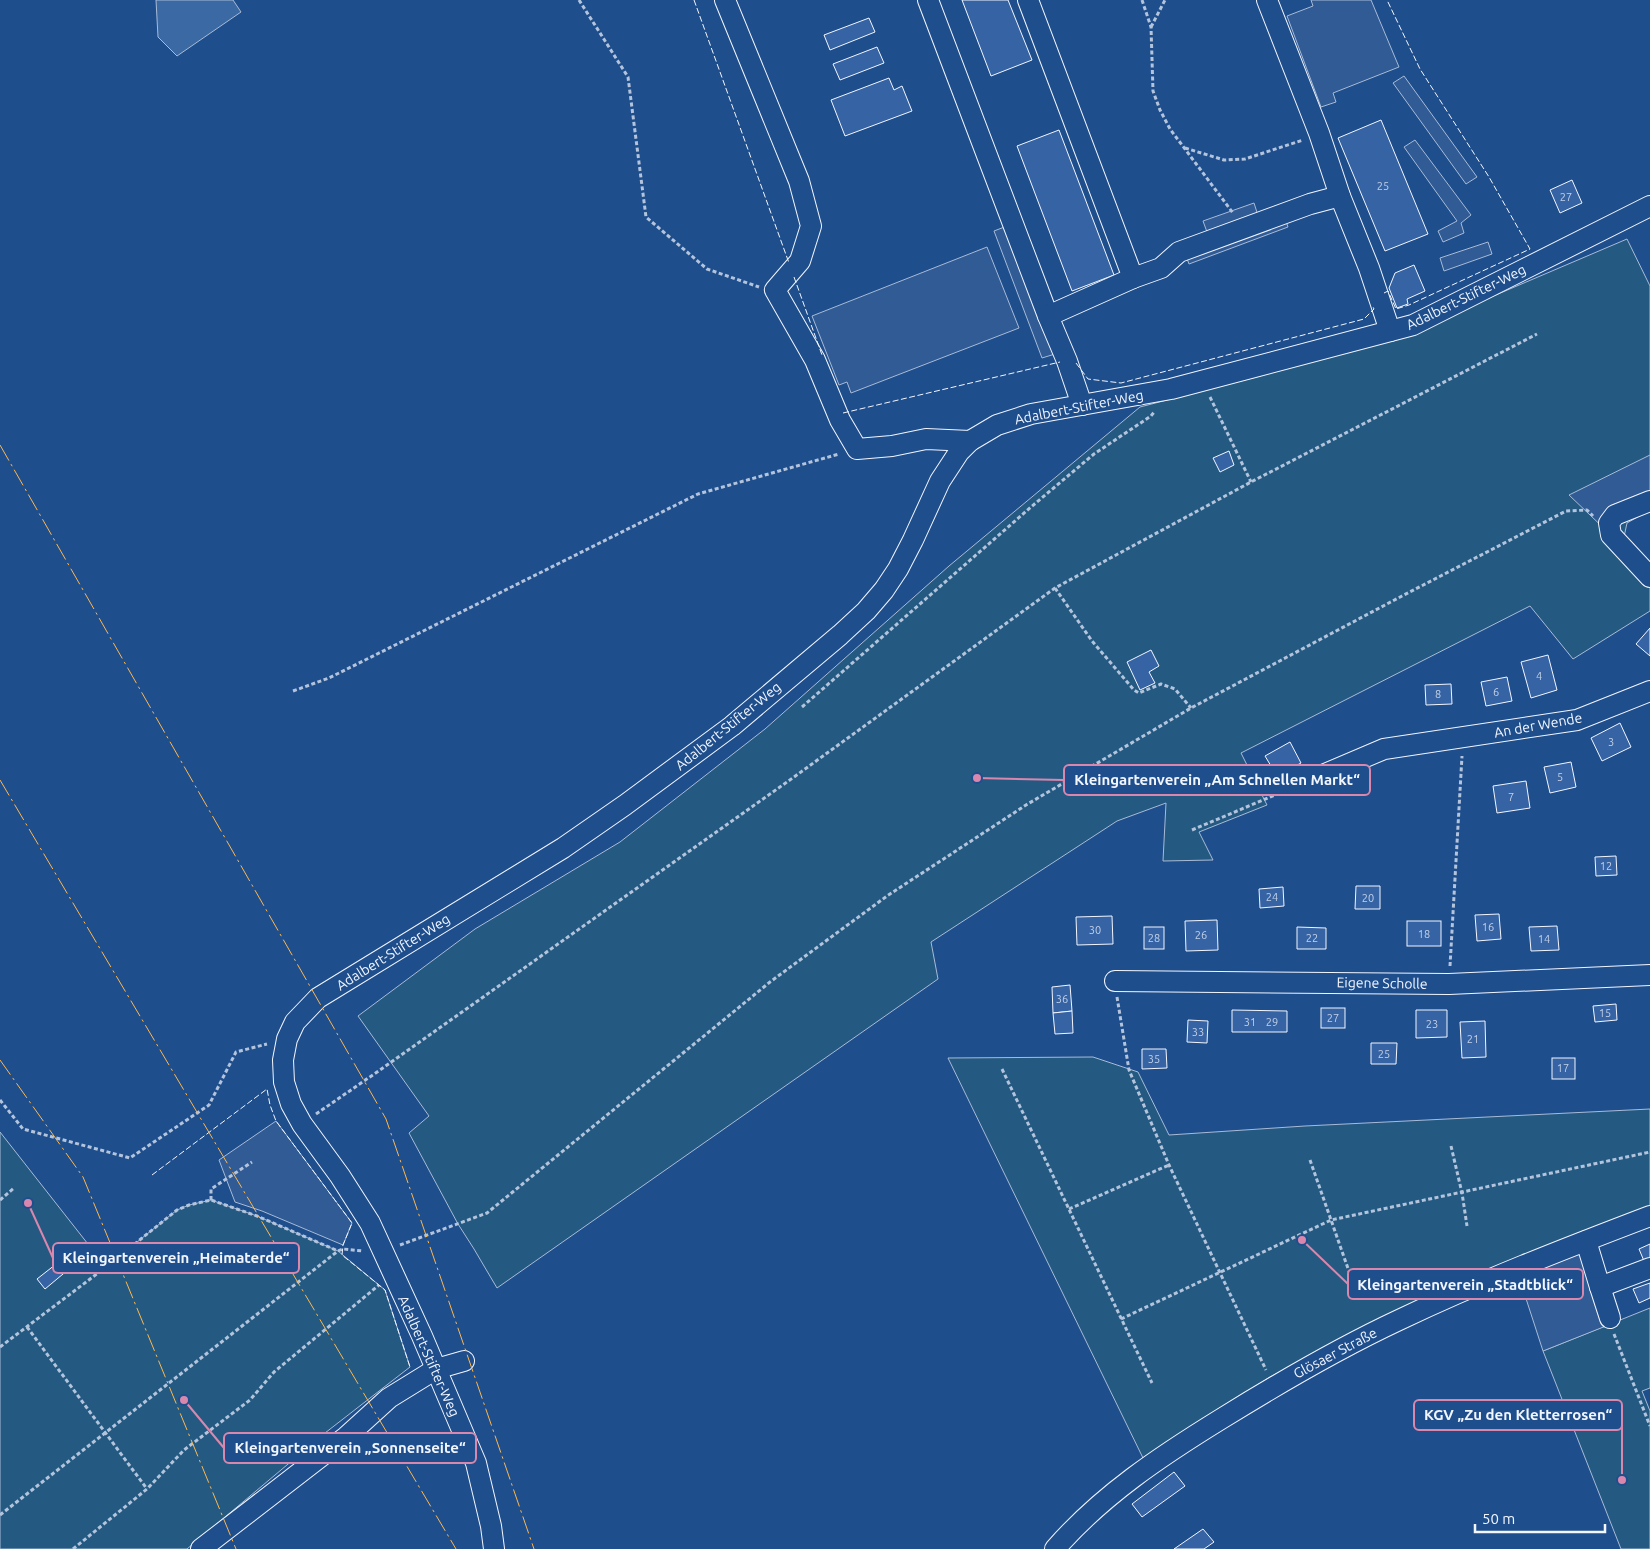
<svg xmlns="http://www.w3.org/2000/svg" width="1650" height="1549" font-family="Ubuntu,sans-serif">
  <rect width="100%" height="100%" fill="#1f4e8c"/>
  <g fill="#245a82" stroke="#a8bbd7">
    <polygon points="1627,239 1650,286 1650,510 1627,523 1624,537 1650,571 1650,611 1573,659 1530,606 1241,753 1267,805 1199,832 1213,860 1163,861 1166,803 1117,821 931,942 938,979 497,1288 474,1249 458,1224 409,1133 429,1116 358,1016 475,929 620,842 765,729 949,566 1140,407 1260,376 1402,335"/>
    <polygon points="1093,1057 1138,1072 1169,1135 1305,1126 1650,1109 1650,1208 1403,1310 1270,1377 1143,1458 948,1058"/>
    <polygon points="0,1132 106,1267 177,1210 189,1205 211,1200 257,1216 338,1251 385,1290 410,1367 325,1433 187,1549 0,1549"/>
    <polygon points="1650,1308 1650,1388 1642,1391 1650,1411 1650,1549 1621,1549 1543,1351"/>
  </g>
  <g fill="#305b95" stroke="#a8bbd7">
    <polygon points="1311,0 1371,0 1399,67 1333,93 1336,102 1321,107 1287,16 1313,6"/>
    <polygon points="1404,76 1477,177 1466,184 1393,83"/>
    <polygon points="1415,140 1471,215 1461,223 1464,233 1443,242 1438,231 1457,221 1404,147"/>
    <polygon points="1254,203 1261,225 1284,216 1288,227 1189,264 1185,253 1211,243 1203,221"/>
    <polygon points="1007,226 1055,354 1042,358 994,231"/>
    <polygon points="1488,242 1492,254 1444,271 1440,258"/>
    <polygon points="987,247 1019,328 851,393 847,382 839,385 812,316"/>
    <polygon points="1650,455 1650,501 1615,515 1611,535 1569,495"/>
    <polygon points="276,1121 352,1223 343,1245 262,1211 235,1202 219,1160"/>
    <polygon points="1584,1251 1611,1324 1543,1351 1519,1277"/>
  </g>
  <polygon fill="#3b69a3" stroke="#a8bbd7" points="156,0 233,0 241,12 177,56 158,37"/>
  <g fill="#3563a3" stroke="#f2f6ff">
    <polygon points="962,0 1008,0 1032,60 991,76"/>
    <polygon points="869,18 875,32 830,50 824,35"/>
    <polygon points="877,47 884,63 840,80 833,64"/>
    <polygon points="889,78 894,90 902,86 912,111 845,136 831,100"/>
    <polygon points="1381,120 1428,234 1385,251 1338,138"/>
    <polygon points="1059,130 1114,275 1072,291 1017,146"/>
    <polygon points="1572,180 1582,203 1560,213 1550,190"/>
    <polygon points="1414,265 1425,291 1407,299 1408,304 1397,308 1389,288 1395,273"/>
    <polygon points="1229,451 1234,465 1220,472 1213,458"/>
    <polygon points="1650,628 1650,656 1636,644"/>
    <polygon points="1151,650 1159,666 1149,672 1155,683 1140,690 1127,662"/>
    <polygon points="1548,655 1557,690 1531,698 1521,662"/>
    <polygon points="1507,677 1512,701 1486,706 1481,682"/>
    <polygon points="1451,684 1452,704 1426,705 1425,685"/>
    <polygon points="1620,723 1631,747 1602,761 1591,738"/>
    <polygon points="1290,742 1301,763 1277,776 1265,756"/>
    <polygon points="1571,762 1576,787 1550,793 1544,767"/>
    <polygon points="1526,781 1530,808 1497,813 1493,786"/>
    <polygon points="1616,856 1617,875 1596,876 1595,857"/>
    <polygon points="1356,886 1380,886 1380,909 1355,909"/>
    <polygon points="1283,887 1284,906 1260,908 1259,889"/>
    <polygon points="1499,914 1501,939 1477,941 1475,915"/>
    <polygon points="1112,916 1113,944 1077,945 1076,917"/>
    <polygon points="1217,920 1218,950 1186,951 1185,921"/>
    <rect x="1407" y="921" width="34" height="25"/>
    <polygon points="1557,926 1559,950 1531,951 1529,927"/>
    <rect x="1144" y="927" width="20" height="22"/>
    <polygon points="1297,927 1326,928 1326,949 1297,949"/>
    <polygon points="1070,985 1072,1011 1053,1013 1052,987"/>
    <polygon points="1616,1004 1617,1020 1595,1022 1593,1006"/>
    <rect x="1321" y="1008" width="24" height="20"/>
    <polygon points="1232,1010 1287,1011 1287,1032 1232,1032"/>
    <polygon points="1416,1010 1447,1010 1447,1037 1416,1038"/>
    <polygon points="1072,1011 1073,1033 1055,1034 1053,1013"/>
    <polygon points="1188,1020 1208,1021 1207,1043 1187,1042"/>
    <polygon points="1485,1021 1486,1057 1462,1058 1460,1022"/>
    <polygon points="1371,1043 1397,1043 1396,1064 1371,1064"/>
    <polygon points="1142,1049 1166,1049 1167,1068 1142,1069"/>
    <rect x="1552" y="1058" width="23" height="21"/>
    <polygon points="1650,1244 1650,1258 1644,1261 1639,1249"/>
    <polygon points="74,1250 81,1259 45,1289 37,1279"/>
    <polygon points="1650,1283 1650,1298 1639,1303 1633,1289"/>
    <polygon points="1174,1472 1185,1486 1142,1517 1132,1504"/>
    <polygon points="1203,1529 1214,1542 1204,1549 1174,1549"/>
  </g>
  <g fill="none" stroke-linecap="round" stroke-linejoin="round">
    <defs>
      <g id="minor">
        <polyline points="725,0 799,181 811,226 800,261 775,290 815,360 840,420 857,449 892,446 926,439 970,441"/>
        <polyline points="928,0 1048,316 1067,361 1082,405"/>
        <polyline points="1028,0 1133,278 1161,268 1179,252 1310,204 1340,196"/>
        <polyline points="1267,0 1319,133 1340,196 1369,268 1390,331"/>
        <polyline points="1048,316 1133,278"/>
        <polyline points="1650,501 1615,515 1609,523 1611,535 1650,577"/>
        <polyline points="1318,777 1384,749 1577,720 1650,691"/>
        <polyline points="1115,981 1449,984 1650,975"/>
        <polyline points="1586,1241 1600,1287 1650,1268"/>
        <polyline points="1600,1287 1610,1318"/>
        <polyline points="201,1549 346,1437 389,1398 436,1369 464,1361"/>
        <polyline points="494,1549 491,1526 476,1463 422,1336 370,1223 340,1176 302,1124 291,1104 284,1082 283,1060 287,1039 295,1022 318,998 563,848 625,805 732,726 840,635 866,611 884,590 898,569 913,540 940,481 959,452 970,441 997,425 1031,414 1171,389 1413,325 1650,206"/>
        <path d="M 1055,1549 C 1102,1495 1161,1456 1221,1419 C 1279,1383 1337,1349 1399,1320 C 1481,1281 1566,1248 1650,1216"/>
      </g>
    </defs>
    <use href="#minor" stroke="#f2f6ff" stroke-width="22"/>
    <g stroke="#b3c4dc" stroke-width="3" stroke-dasharray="4 2.5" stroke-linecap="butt">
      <polyline points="579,0 628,77 646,217 707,269 759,287"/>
      <polyline points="1142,0 1151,27 1153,91 1160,110 1170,129 1233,213"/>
      <polyline points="1151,27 1165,0"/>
      <polyline points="1185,148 1224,160 1245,159 1303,140"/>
      <polyline points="1210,397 1251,482"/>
      <polyline points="1055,588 1092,641 1134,690 1139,693 1161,684 1175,689 1191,708"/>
      <polyline points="293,691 329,678 698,494 839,454"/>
      <polyline points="802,707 1031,507 1094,454 1151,416 1155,411"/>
      <polyline points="1192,830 1301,784"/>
      <polyline points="1450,966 1462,756"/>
      <polyline points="1117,997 1129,1070 1169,1165 1266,1370"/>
      <polyline points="1002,1069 1152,1383"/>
      <polyline points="0,1100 23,1129 130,1158 209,1105 236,1052 267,1044"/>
      <polyline points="316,1114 380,1070 794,777 1055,588 1251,482 1537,334"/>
      <polyline points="1451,1146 1462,1193 1467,1226"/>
      <polyline points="1310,1160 1358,1297"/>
      <polyline points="0,1200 14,1188"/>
      <polyline points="211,1200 211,1189 252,1162"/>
      <polyline points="1069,1209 1169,1165"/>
      <polyline points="400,1245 487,1213 770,982 887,896 1026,805 1191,708 1402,596 1566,511 1587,510 1593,516"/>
      <polyline points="1121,1319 1331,1220 1650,1152"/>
      <polyline points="27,1327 147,1489"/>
      <polyline points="1614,1334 1650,1426"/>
      <polyline points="0,1347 106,1267 177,1210 189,1205 211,1200 257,1216 338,1251"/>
      <polyline points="0,1515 338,1251 343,1249 363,1251"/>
      <polyline points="73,1549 147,1489 184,1450 250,1400 274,1372 379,1285"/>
    </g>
    <use href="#minor" stroke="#1f4e8c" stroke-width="20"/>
    <g stroke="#f2f6ff" stroke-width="1" stroke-dasharray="6 2.5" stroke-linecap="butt">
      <polyline points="694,0 789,263"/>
      <polyline points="794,277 822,355"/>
      <polyline points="1384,293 1388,291 1396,309 1409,305 1530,249 1489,177 1420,69 1387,0"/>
      <polyline points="1076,363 1088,379 1121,383 1364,319 1374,309 1373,307"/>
      <polyline points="843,413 1060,362"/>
      <polyline points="152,1175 267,1089 270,1105 276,1121 352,1223 343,1245 342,1255 385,1290 410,1367"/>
    </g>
    <g stroke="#ffb74d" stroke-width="1" stroke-dasharray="18 4 2.5 4" stroke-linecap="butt">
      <polyline points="0,445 386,1119 534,1549"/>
      <polyline points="0,780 456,1549"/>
      <polyline points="0,1060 83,1177 236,1549"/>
    </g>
  </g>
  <g text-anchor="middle" stroke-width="4" stroke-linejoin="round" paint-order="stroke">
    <g font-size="11" fill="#c3d1e8">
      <text x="1383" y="190">25</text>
      <text x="1566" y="201">27</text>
      <text x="1539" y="680">4</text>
      <text x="1496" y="696">6</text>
      <text x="1438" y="698">8</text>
      <text x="1611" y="746">3</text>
      <text x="1560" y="781">5</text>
      <text x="1511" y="801">7</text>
      <text x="1606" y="870">12</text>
      <text x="1272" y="901">24</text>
      <text x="1368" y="902">20</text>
      <text x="1488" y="931">16</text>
      <text x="1095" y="934">30</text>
      <text x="1424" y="938">18</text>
      <text x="1201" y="939">26</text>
      <text x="1154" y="942">28</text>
      <text x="1312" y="942">22</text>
      <text x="1544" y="943">14</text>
      <text x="1062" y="1003">36</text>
      <text x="1605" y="1017">15</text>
      <text x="1333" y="1022">27</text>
      <text x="1250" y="1026">31</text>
      <text x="1272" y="1026">29</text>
      <text x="1432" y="1028">23</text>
      <text x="1198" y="1036">33</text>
      <text x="1473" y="1043">21</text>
      <text x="1384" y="1058">25</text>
      <text x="1154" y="1063">35</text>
      <text x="1563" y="1072">17</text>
    </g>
    <g font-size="14" fill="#f2f6ff" stroke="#1f4e8c">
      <text transform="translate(1466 297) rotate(-26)" y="5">Adalbert-Stifter-Weg</text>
      <text transform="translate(1079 407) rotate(-11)" y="5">Adalbert-Stifter-Weg</text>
      <text transform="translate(1538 725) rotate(-10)" y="5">An der Wende</text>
      <text transform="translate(728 726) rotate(-39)" y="5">Adalbert-Stifter-Weg</text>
      <text transform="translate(393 952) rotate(-32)" y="5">Adalbert-Stifter-Weg</text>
      <text transform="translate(1382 983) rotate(1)" y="5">Eigene Scholle</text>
      <text transform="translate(1335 1353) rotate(-28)" y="5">Glösaer Straße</text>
      <text transform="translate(429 1356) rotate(66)" y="5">Adalbert-Stifter-Weg</text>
    </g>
  </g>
  <path fill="none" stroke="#da87ad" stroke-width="2" d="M977 778L1064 780M28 1203L53 1258M1302 1240L1348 1284M1622 1480L1622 1415M184 1400L224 1448"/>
  <g fill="#da87ad" stroke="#1f4e8c" stroke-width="2">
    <circle cx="977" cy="778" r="5"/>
    <circle cx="28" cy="1203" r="5"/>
    <circle cx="1302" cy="1240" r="5"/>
    <circle cx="1622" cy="1480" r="5"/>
    <circle cx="184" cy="1400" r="5"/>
  </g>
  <g fill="#1f4e8c" stroke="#da87ad" stroke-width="2">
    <rect x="1064" y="765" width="306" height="30" rx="5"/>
    <rect x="53" y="1243" width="246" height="30" rx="5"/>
    <rect x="1348" y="1269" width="235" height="30" rx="5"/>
    <rect x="1414" y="1400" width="208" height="30" rx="5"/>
    <rect x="224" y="1433" width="252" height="30" rx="5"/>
  </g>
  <g font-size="15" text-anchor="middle" font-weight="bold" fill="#f2f6ff">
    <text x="1217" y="785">Kleingartenverein „Am Schnellen Markt“</text>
    <text x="176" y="1263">Kleingartenverein „Heimaterde“</text>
    <text x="1465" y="1290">Kleingartenverein „Stadtblick“</text>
    <text x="1518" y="1420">KGV „Zu den Kletterrosen“</text>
    <text x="350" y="1453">Kleingartenverein „Sonnenseite“</text>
  </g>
  <path d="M1475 1524v8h130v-8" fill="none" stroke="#f2f6ff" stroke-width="2.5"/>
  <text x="1482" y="1524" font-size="15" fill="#f2f6ff" stroke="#1f4e8c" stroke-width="4" paint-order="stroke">50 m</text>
</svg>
